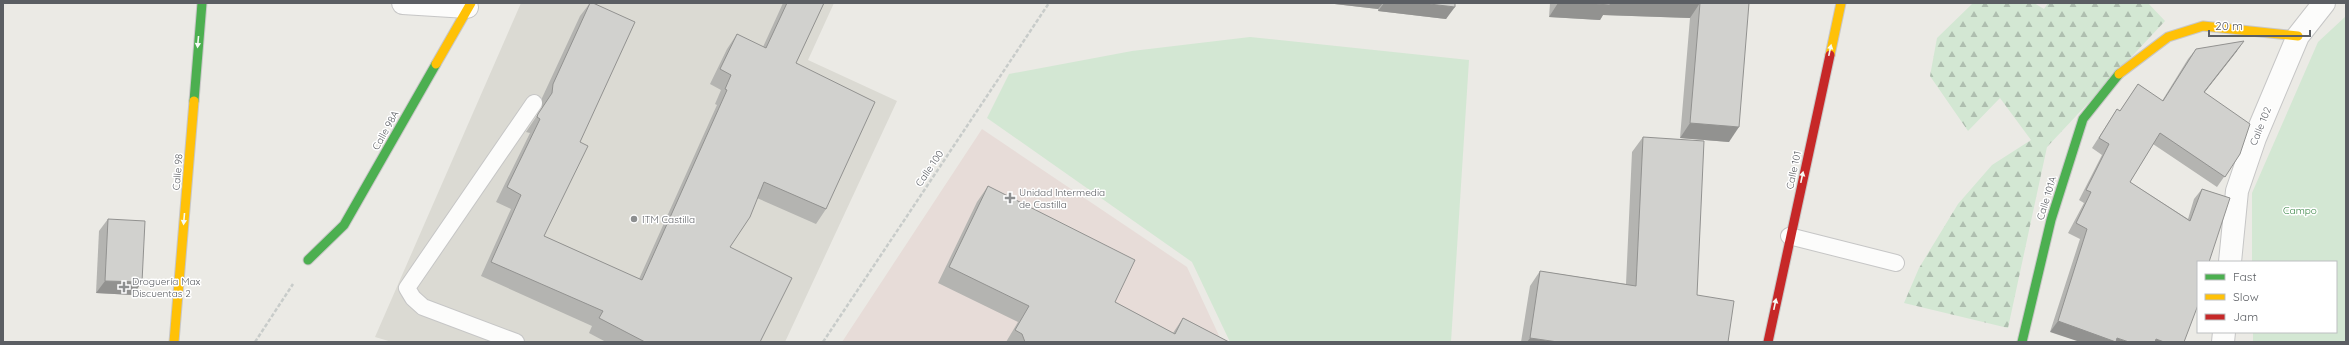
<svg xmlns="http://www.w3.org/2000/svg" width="2349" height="345" font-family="Quicksand,sans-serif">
  <defs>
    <pattern id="forest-firs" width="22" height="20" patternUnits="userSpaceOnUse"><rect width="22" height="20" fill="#d3e7d3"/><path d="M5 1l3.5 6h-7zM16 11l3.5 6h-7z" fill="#aebeaf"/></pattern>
  </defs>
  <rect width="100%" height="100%" fill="#ebeae5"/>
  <polygon fill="#dbdad3" points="521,3 834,3 808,60 897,101 785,342 392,342 375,337"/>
  <polygon fill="#e7dcd8" points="982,129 1187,267 1222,342 842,342"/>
  <g fill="#d3e7d3">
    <polygon points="2346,16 2346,342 2253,342 2253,332 2336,332 2336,262 2252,262 2252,193 2318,42"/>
    <polygon points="1250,37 1469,60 1451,342 1230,342 1192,262 987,118 1009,74 1132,51"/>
  </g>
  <polygon fill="url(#forest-firs)" points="1973,3 2034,3 2044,9 2048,3 2148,3 2165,21 2047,147 2008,328 1904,303 1919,268 1958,204 1992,165 2031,140 2000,98 1968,131 1930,76 1937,38"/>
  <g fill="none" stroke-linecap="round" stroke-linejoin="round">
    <defs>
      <g id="lane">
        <polyline points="1789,236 1896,263"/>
        <polyline points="516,342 423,307 413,298 407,288 534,103"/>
      </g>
      <g id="street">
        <polyline points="403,3 467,7"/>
        <polyline points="2230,262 2237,191 2255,138 2298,36 2324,3"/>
        <polyline points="2223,342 2224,332"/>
      </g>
      <g id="fast">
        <polyline points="194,101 202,3"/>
        <polyline points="308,260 344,225 436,64"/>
        <polyline points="2022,342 2051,220 2083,119 2119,74"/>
      </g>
      <g id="slow">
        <polyline points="1830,55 1841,3"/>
        <polyline points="436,64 471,3"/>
        <polyline points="2119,74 2168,37 2203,26 2298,36"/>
        <polyline points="174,342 194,101"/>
      </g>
      <polyline id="jam" points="1768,342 1830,55"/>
    </defs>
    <use href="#lane" stroke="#c6c6c6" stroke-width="18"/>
    <use href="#street" stroke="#c6c6c6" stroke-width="24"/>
    <use href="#fast" stroke="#c8c7c7" stroke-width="11"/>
    <use href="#slow" stroke="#c8c7c7" stroke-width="11"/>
    <use href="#jam" stroke="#c8c7c7" stroke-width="11"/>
    <g stroke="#c8ccca" stroke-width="2.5" stroke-dasharray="4 2" stroke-linecap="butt">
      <polyline points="255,342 293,284"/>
      <polyline points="823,342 1049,3"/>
    </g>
    <use href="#lane" stroke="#fcfcfb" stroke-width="16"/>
    <use href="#street" stroke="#fcfcfb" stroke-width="22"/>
    <use href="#fast" stroke="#4caf50" stroke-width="9"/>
    <use href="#slow" stroke="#ffc107" stroke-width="9"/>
    <use href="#jam" stroke="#c62828" stroke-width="9"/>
  </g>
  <g fill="#b4b4b1">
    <polygon points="590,3 580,142 544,236 639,279 717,105 715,104 721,90 710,84 727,49 737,34 763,47 783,3 824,3 796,63 826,209 816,224 757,198 730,247 760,342 606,342 589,333 592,326 481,276 511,209 496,202 530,133 526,132 542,108 542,98 580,16"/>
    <polygon points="1326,3 1455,3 1446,19 1378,11 1378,9"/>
    <polygon points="1550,3 1749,3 1729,142 1680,138 1690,18 1603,15 1600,20 1549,17"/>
    <polygon points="2196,49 2237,51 2204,93 2240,154 2217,187 2153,144 2130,182 2188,219 2194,199 2202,189 2230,198 2050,332 2080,239 2068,233 2084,203 2079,200 2102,155 2092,148 2117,109 2120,111 2138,84 2162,101 2188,59"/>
    <polygon points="1643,137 1697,295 1728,342 1521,342 1530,286 1540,271 1626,284 1632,152"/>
    <polygon points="988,186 1115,302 1173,333 1183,318 1229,342 1006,342 1018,322 938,283 977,202"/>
    <polygon points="108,219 133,295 96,293 99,231"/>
  </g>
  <g fill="#929290">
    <polygon points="1326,3 1383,3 1378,9"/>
    <polygon points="1384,3 1421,3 1455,7 1446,19 1378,11"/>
    <polygon points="1558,3 1700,3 1690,18 1603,15 1600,20 1549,17"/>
    <polygon points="2244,41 2237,51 2196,103 2204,92"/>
    <polygon points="1690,123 1739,127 1729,142 1680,138"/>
    <polygon points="105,281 142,282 133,295 96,293"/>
    <polygon points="2058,321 2117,338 2129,342 2080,342 2050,332"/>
    <polygon points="1530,338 1558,342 1527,342"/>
    <polygon points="2156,339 2164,342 2154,342"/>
  </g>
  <g fill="#d1d1ce" stroke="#929290">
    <polygon points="590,3 593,3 635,22 580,142 588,146 544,236 642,280 727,90 725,89 731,75 720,69 737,34 766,48 787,3 824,3 796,63 875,102 826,209 764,182 750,217 730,247 792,278 760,342 645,342 599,318 603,311 491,262 521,195 507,187 540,119 537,117 538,114 552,93 553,84"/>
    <polygon points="1421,3 1455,3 1455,7"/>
    <polygon points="1582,3 1610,3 1610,5"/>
    <polygon points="1700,3 1749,3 1739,127 1690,123"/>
    <polygon points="2244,41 2204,92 2250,124 2240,154 2225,177 2160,133 2130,182 2190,221 2202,189 2230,198 2209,262 2198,262 2198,305 2184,342 2164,342 2156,339 2155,342 2129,342 2117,338 2116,342 2058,321 2087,229 2076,223 2091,192 2086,190 2109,144 2099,138 2117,109 2120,111 2138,84 2163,101 2196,49"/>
    <polygon points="1643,137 1704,141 1697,295 1734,301 1728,342 1558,342 1530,338 1540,271 1636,286"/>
    <polygon points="988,186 1135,260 1115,302 1175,334 1183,318 1229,342 1025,342 1022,334 1015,330 1029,306 949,267"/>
    <polygon points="108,219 145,221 142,282 105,281"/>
  </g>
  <defs><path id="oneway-solid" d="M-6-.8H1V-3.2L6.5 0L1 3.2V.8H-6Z"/></defs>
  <g fill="#f6fbf6">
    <use href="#oneway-solid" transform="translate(198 42) rotate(95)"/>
    <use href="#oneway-solid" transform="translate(1830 50) rotate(-78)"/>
    <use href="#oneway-solid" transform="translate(1802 177) rotate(-78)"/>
    <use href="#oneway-solid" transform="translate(184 219) rotate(95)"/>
    <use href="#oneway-solid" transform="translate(1775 304) rotate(-78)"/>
  </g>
  <g fill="#8d8f90" stroke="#fff" stroke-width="1.5">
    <path d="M1008 192h4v4h4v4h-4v4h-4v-4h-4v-4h4z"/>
    <circle cx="634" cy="219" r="4"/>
    <path d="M122 281h4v4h4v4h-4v4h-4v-4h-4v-4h4z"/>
  </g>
  <g text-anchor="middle" stroke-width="3" stroke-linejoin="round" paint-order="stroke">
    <g font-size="10" fill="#5b5e63" stroke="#fff">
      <text transform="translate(2260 126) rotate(-68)" y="4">Calle 102</text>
      <text transform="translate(385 130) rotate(-61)" y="4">Calle 98A</text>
      <text transform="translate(929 168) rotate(-56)" y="4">Calle 100</text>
      <text transform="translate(1793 170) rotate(-78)" y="4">Calle 101</text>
      <text transform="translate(177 172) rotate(-85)" y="4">Calle 98</text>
      <text transform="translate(2046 198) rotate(-73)" y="4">Calle 101A</text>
    </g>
    <g font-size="10" fill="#5b5e63" stroke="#fff" text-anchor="start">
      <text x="1019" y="196">Unidad Intermedia<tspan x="1019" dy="12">de Castilla</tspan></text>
      <text x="642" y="223">ITM Castilla</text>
      <text x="132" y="285">Droguería Max<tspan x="132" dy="12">Discuentas 2</tspan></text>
    </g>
    <g font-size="10" fill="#398545" stroke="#fff">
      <text x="2300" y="214">Campo</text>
    </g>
  </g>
  <rect width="2349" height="345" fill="none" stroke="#5b5e63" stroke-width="8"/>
  <rect x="2197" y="261" width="140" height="72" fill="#ffffff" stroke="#bdbfc1"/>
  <rect x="2205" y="274" width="20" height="6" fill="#4caf50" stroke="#bdbfc1"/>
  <text x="2233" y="281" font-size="12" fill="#5b5e63">Fast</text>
  <rect x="2205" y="294" width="20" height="6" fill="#ffc107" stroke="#bdbfc1"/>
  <text x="2233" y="301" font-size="12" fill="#5b5e63">Slow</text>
  <rect x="2205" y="314" width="20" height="6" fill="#c62828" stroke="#bdbfc1"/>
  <text x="2233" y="321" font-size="12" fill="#5b5e63">Jam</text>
  <path d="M2209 30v6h101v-6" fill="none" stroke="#5b5e63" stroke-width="2"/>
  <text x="2215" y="30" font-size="12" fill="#5b5e63" stroke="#ffffff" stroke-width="3" paint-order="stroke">20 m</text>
</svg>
